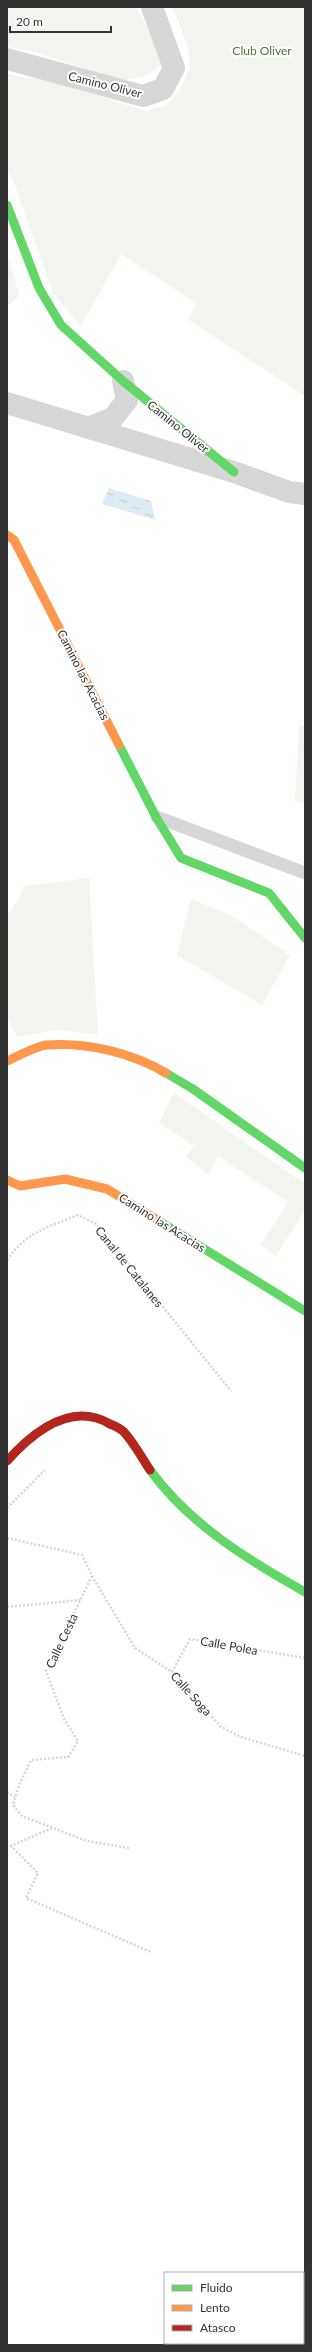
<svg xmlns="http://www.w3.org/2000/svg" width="312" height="2352" font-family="Lato,sans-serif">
  <defs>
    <pattern id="water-ripples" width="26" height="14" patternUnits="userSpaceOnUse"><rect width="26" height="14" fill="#ddebf3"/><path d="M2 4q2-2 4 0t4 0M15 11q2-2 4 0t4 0" fill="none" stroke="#becad1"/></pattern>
  </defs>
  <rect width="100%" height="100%" fill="#fff"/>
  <g fill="#f1f5ed">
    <polygon points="7,7 136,7 154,40 161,65 147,75 123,81 35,52 7,47"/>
    <polygon points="173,7 305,7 305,396 189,320 196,303 121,254 81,326 53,293 13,179 7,172 7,74 54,82 147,111 167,105 180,90 190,68 189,52"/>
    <polygon points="7,253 19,296 7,306"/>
    <polygon points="299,725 305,727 305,803 295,801"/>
    <polygon points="89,878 98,1034 56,1030 17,1037 7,1017 7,914 10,913 25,886"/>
    <polygon points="191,899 232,916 290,955 262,1005 177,955"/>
    <polygon points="174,1093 305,1184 305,1209 276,1256 261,1245 288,1202 218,1156 208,1174 186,1157 194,1146 159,1122"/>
  </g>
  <polygon fill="url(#water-ripples)" points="109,488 151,501 155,520 102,504"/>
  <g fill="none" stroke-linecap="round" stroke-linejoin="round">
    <g stroke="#d6d6d6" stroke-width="2.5" stroke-dasharray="2 2" stroke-linecap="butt">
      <path d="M 7,1260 C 27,1232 47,1227 78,1215 L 96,1224 L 231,1391"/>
      <polyline points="7,1508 45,1470"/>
      <polyline points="7,1538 82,1555 92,1576 135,1648 172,1672 221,1727 241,1737 305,1756"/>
      <polyline points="92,1576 46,1671 64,1719 78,1741 68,1757 31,1760 19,1785 13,1805 22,1816 87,1841 129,1848"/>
      <polyline points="7,1607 80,1600"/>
      <polyline points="172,1672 190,1639 305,1658"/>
      <polyline points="7,1792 15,1797"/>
      <polyline points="52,1828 11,1846 38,1873 26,1898 151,1952"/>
    </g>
    <polyline stroke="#d7d7d7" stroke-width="13" points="157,817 305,873"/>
    <g stroke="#d7d7d7" stroke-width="22">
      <polyline points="7,59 143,96 163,89 174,68 152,7"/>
      <polyline points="7,403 234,472 289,492 305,494"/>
      <polyline points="88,428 113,418 127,400 123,381"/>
    </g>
    <g stroke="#63d668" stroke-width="9">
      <polyline points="7,205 39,288 61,325 123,381 234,472"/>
      <polyline points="119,745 156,817 181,858 269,893 305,938"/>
      <polyline points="166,1073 193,1089 305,1168"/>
      <polyline points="159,1221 305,1311"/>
      <path d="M 150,1470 C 189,1524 248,1560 305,1592"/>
    </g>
    <g stroke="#ff974d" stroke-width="9">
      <polyline points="7,535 14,540 119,745"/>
      <path d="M 7,1061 C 19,1056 35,1046 47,1045 C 88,1042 132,1053 166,1073"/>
      <polyline points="7,1180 20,1186 65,1179 107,1189 159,1221"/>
    </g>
    <path stroke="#b3261e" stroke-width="9" d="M 7,1461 C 33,1432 71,1401 110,1424 C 115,1426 120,1428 124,1432 C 134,1443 142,1458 150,1470"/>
  </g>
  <g text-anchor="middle" stroke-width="4" stroke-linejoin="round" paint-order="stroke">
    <g font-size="12" fill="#56703f" stroke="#fff">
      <text x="262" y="55">Club Oliver</text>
    </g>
    <g font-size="12" fill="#333" stroke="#fff">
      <text transform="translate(105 85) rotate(14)" y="4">Camino Oliver</text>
      <text transform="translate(178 427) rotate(39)" y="4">Camino Oliver</text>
      <text transform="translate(83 675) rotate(63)" y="4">Camino las Acacias</text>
      <text transform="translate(162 1223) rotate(32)" y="4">Camino las Acacias</text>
      <text transform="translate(129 1267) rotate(51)" y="4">Canal de Catalanes</text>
      <text transform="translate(62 1641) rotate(-65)" y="4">Calle Cesta</text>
      <text transform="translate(229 1646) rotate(10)" y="4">Calle Polea</text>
      <text transform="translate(191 1694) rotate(48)" y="4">Calle Soga</text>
    </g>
  </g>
  <rect width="312" height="2352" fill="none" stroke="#333333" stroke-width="16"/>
  <rect x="164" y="2272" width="140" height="72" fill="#ffffff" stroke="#adadad"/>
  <rect x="172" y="2285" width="20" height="6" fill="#63d668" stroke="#adadad"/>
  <text x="200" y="2292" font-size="12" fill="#333333">Fluido</text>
  <rect x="172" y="2305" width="20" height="6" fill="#ff974d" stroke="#adadad"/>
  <text x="200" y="2312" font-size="12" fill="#333333">Lento</text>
  <rect x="172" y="2325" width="20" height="6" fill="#b3261e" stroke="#adadad"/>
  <text x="200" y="2332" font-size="12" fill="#333333">Atasco</text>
  <path d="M10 26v6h101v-6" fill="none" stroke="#333333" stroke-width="2"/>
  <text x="16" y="26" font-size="12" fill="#333333" stroke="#ffffff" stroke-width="3" paint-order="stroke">20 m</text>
</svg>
